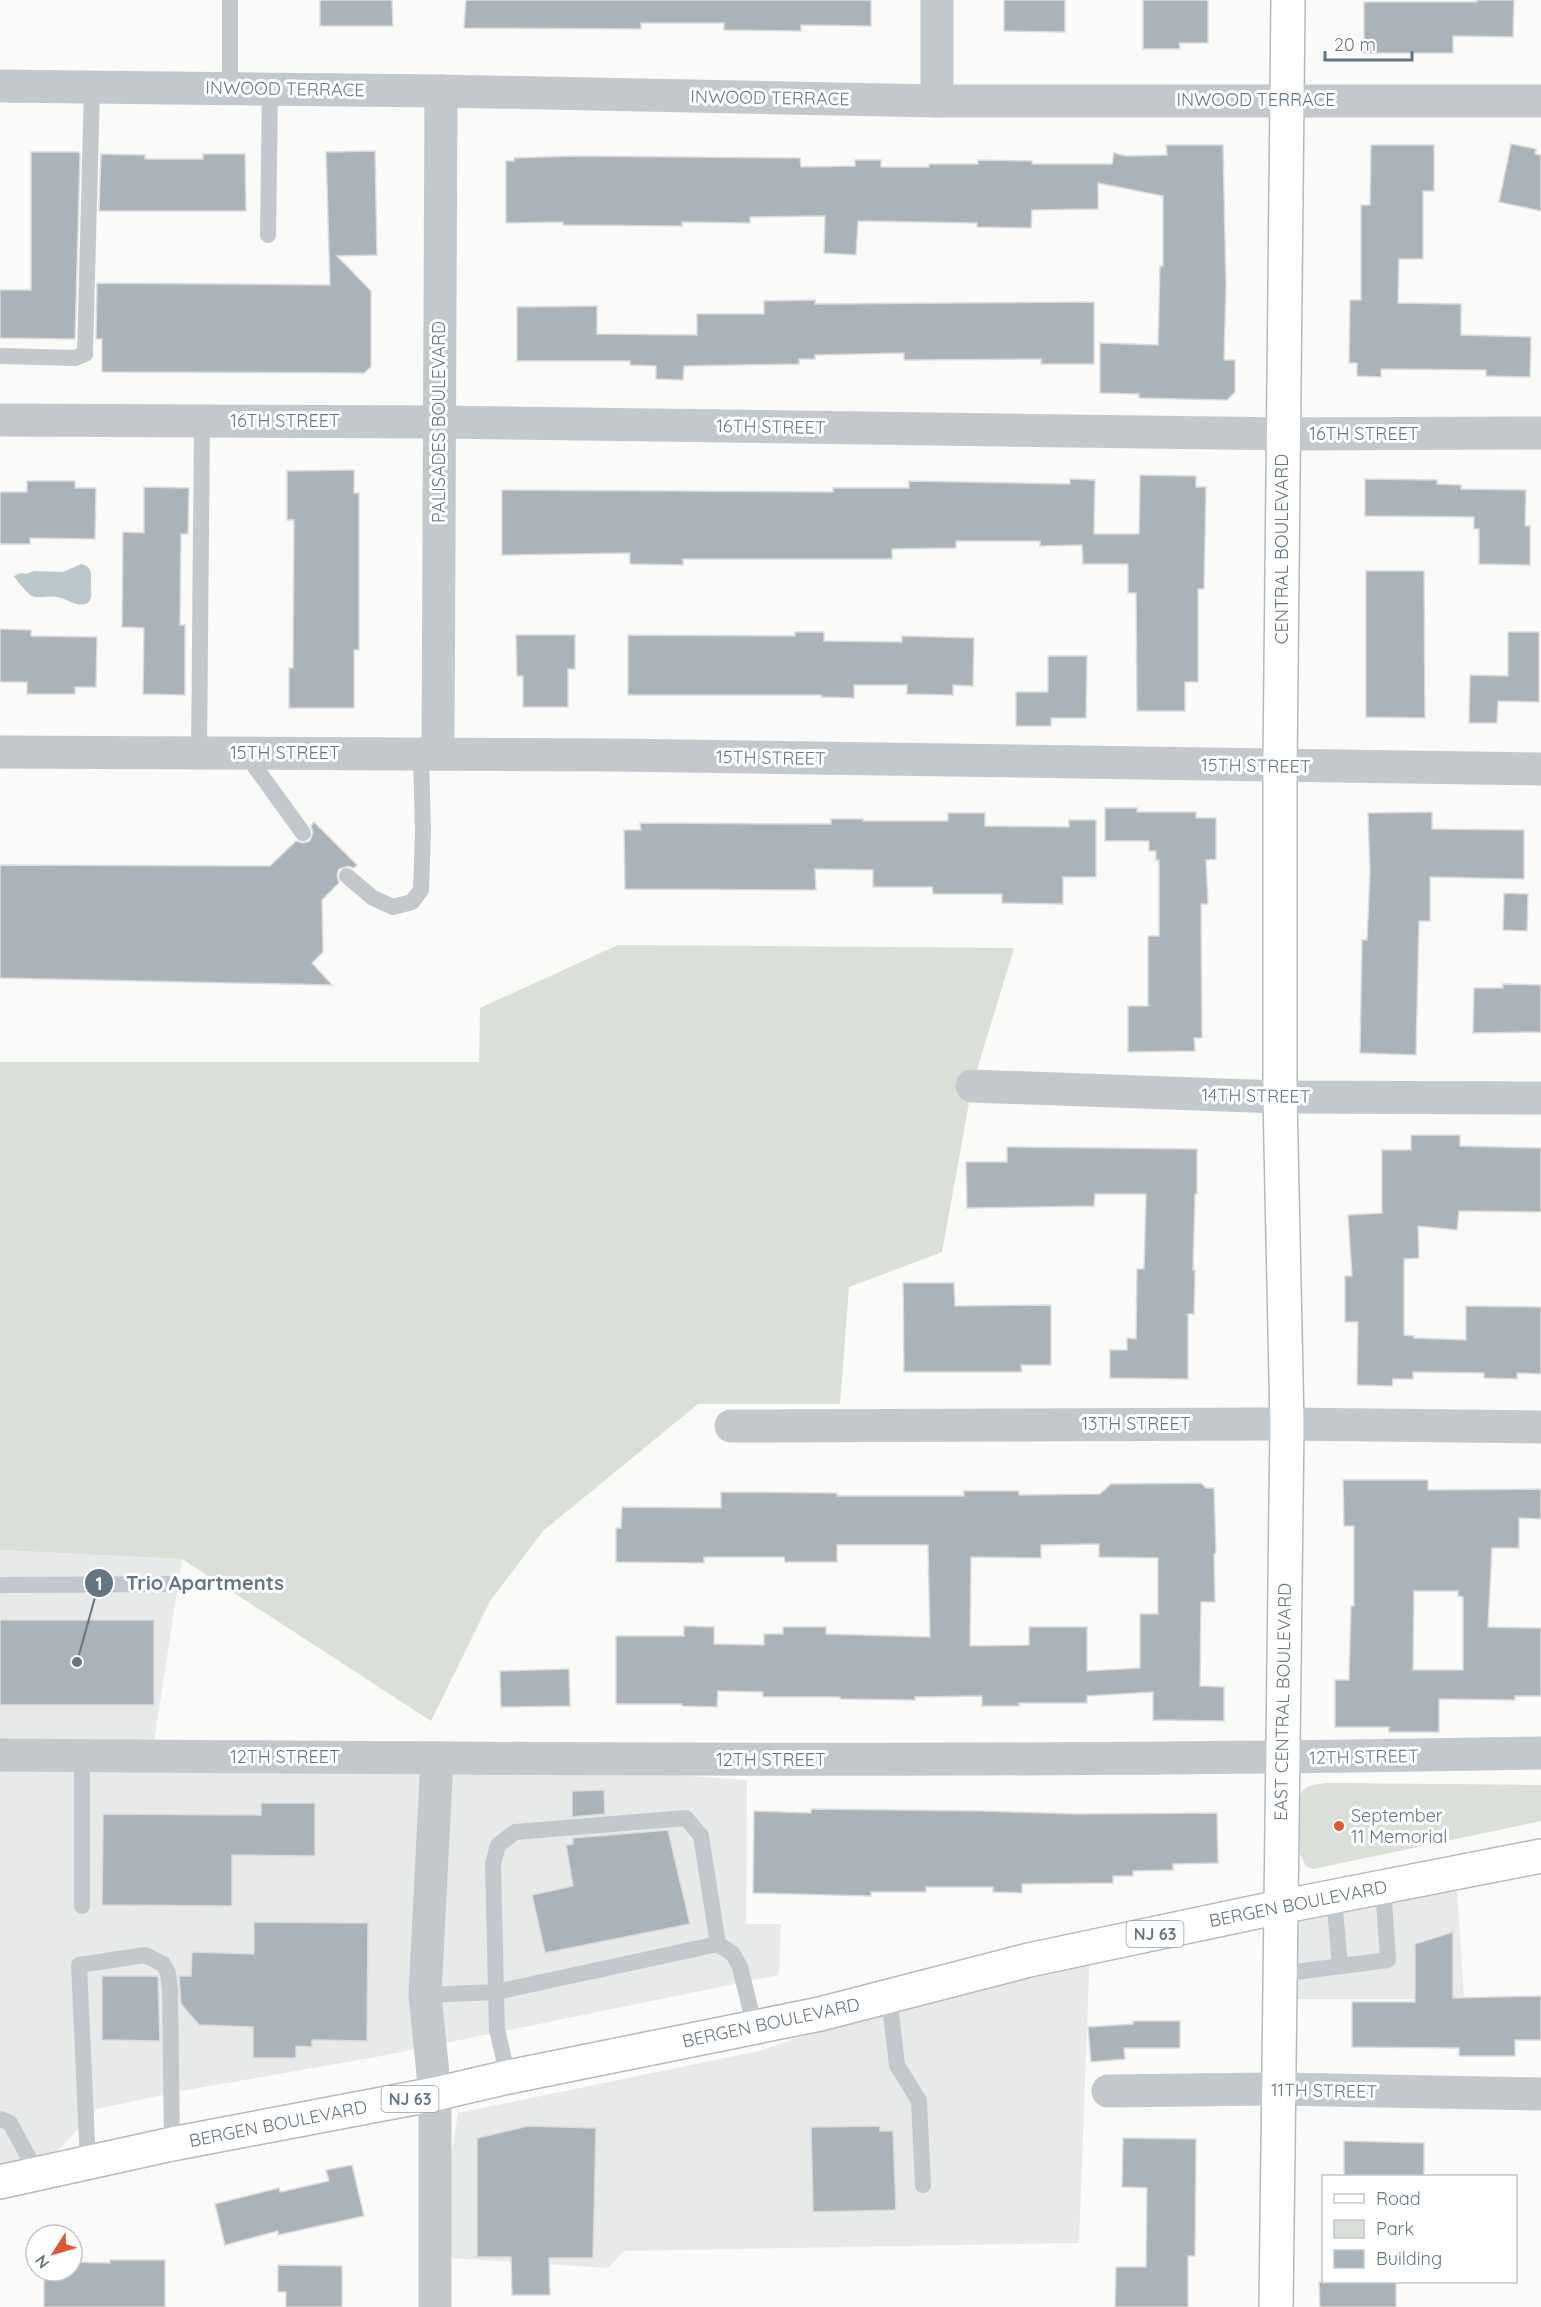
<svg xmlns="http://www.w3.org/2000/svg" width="1541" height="2307" font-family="Quicksand,sans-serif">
  <rect width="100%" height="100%" fill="#fafaf8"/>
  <g fill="#e8e9e9">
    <polygon points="0,1550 182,1559 152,1755 437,1758 747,1780 746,1924 781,1924 779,1975 381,2056 187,2090 97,2109 37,2173 0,2182"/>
    <polygon points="1456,1873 1464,1999 1280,1999 1280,1907"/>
    <polygon points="1090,1947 1079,2243 624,2251 608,2268 435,2257 458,2113 759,2051 1029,1960"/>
  </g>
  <g fill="#dadfd7">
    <polygon points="618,945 1014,948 972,1086 942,1252 849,1287 840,1404 698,1404 543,1531 490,1601 431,1721 182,1559 0,1550 0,1062 479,1062 480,1008"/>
    <polygon points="1327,1783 1541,1785 1541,1821 1313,1869 1306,1866 1300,1854 1298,1798 1304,1789 1312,1785"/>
  </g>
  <path fill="#bbc7cb" d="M 81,564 C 93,567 91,574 91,584 C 90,592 94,596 88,603 C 75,608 69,599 57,597 C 49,595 35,600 29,594 C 27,592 15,579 14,576 L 21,573 L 26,574 L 34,571 L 63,572 Z"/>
  <g fill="#aab3b9" stroke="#dcdcda" stroke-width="1.5" fill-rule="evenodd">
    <polygon points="320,0 392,0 393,26 320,26"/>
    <polygon points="466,0 871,0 871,26 801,25 801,31 724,30 724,23 641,23 641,29 464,28"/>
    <polygon points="1004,0 1065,0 1065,32 1004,31"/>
    <polygon points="1143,0 1208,0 1208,43 1179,43 1180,49 1143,49"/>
    <polygon points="1477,0 1514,0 1513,37 1453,36 1453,53 1364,53 1364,2 1477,2"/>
    <polygon points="1511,144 1536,149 1535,154 1541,155 1541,211 1499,202"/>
    <polygon points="1166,145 1223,145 1226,286 1224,360 1235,360 1235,392 1227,400 1139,398 1139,394 1100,393 1100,343 1158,345 1160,266 1163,266 1163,196 1098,183 1098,209 1032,210 1031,228 977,227 977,223 858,221 856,255 824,253 825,216 750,217 750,223 682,222 682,226 563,225 563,222 506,223 506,161 514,161 514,158 573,156 800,158 801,167 855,166 855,160 881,160 881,167 929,167 929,164 978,164 978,160 1032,161 1032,164 1112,164 1114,153 1126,156 1167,155"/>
    <polygon points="1371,145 1434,145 1434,191 1423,191 1423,259 1399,259 1398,303 1461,304 1461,335 1531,337 1530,377 1486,376 1486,370 1381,369 1381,377 1357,376 1357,363 1349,363 1350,300 1361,300 1361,205 1370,205"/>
    <polygon points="375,151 377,255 337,256 371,291 371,367 364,373 102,372 102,339 96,339 97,283 330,285 326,152"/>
    <polygon points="31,152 78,152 80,154 75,339 0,338 0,290 31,290"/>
    <polygon points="101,154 145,155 145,159 203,159 203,154 245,154 246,211 99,211"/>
    <polygon points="815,300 815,304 1094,302 1094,364 1041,364 1041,359 904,360 904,353 815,355 815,359 799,359 799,364 684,366 683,380 656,379 656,366 630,365 630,361 517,361 517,307 597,306 597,334 697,335 697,314 764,314 764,301"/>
    <polygon points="354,470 354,493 359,493 359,650 354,650 354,708 289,708 289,668 293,668 294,520 287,520 287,471"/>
    <polygon points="1140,475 1196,476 1196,487 1206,487 1204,589 1198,589 1198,682 1185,682 1185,711 1137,711 1136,593 1128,593 1128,564 1083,564 1082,545 1040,546 1040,541 956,541 956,548 892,549 892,559 683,559 683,565 630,564 630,553 502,555 502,490 833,492 833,488 909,488 909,481 1070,484 1070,479 1095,480 1094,534 1139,534"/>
    <polygon points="1365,479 1437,480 1437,484 1461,485 1461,489 1526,490 1525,526 1530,526 1530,565 1479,564 1479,529 1474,529 1474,517 1365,516"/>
    <polygon points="27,481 75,481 75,488 96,488 95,539 30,538 30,544 0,544 0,492 27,492"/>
    <polygon points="144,487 189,488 188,534 181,534 180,625 185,625 185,695 143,694 144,628 122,627 123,532 144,533"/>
    <polygon points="1366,571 1424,571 1425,718 1366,717"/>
    <polygon points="0,629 31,630 31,636 97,637 96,687 75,687 75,694 27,694 27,682 0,682"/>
    <polygon points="795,632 824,632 824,641 902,642 902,636 974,638 973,686 953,685 953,695 907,694 907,685 854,685 854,698 821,697 821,695 628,695 628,635 795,636"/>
    <polygon points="1508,632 1539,632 1539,702 1498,701 1497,723 1469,723 1470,675 1508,676"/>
    <polygon points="516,635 575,635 575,669 568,669 568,707 523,707 523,676 517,676"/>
    <polygon points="1048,656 1087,656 1086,718 1051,718 1051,726 1016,726 1016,692 1048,692"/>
    <polygon points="1105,808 1137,808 1137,812 1196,812 1196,818 1216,818 1216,859 1206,860 1208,904 1201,904 1202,1038 1194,1038 1195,1051 1128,1052 1128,1006 1148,1006 1148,936 1159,936 1159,860 1156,860 1156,851 1149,851 1149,841 1105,841"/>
    <polygon points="1432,812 1432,829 1524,830 1524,879 1430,877 1430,921 1419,921 1416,1055 1360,1053 1362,940 1367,940 1370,872 1368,813"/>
    <polygon points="948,813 985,813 985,826 1069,827 1069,820 1096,820 1096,877 1063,877 1063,904 1002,903 1002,894 933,894 932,887 873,887 873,870 815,869 816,890 625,889 624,830 641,830 640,823 831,824 831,819 863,819 863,821 948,821"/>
    <polygon points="314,822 357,865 354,868 348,866 339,869 337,875 339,883 322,900 323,952 312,963 332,985 0,978 0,865 270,866 296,841 303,843 310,841 313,832 311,826"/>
    <polygon points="1504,893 1528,894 1527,931 1503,930"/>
    <polygon points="1503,984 1541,985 1541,1032 1473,1033 1474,988 1503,988"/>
    <polygon points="1411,1135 1460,1135 1460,1146 1541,1148 1541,1212 1459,1211 1457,1230 1418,1226 1419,1258 1404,1259 1404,1335 1414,1336 1414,1338 1466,1340 1466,1306 1541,1307 1541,1374 1517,1373 1517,1379 1484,1378 1484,1373 1413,1372 1413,1379 1393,1379 1392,1386 1357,1385 1358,1322 1345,1322 1345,1276 1352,1276 1348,1215 1382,1213 1382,1150 1411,1150"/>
    <polygon points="1007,1147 1197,1149 1197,1194 1195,1194 1193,1270 1195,1270 1194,1314 1188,1314 1188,1379 1110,1378 1110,1350 1127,1350 1127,1338 1136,1339 1137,1269 1144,1269 1146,1194 1095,1194 1094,1206 967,1208 966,1162 1007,1162"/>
    <polygon points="903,1283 954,1283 955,1306 1051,1305 1051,1365 1021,1365 1022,1372 904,1372"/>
    <path d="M 1343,1480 L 1428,1480 L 1428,1490 L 1541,1489 L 1541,1519 L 1519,1518 L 1519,1548 L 1492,1548 L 1488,1627 L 1541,1628 L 1541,1696 L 1515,1696 L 1515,1700 L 1439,1699 L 1439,1732 L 1389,1732 L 1389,1727 L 1335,1727 L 1335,1680 L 1349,1680 L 1351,1606 L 1354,1606 L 1354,1526 L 1344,1526 ZM 1414,1591 L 1458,1591 L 1458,1596 L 1463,1597 L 1463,1670 L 1413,1670 Z"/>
    <path d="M 1201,1483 L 1206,1488 L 1214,1488 L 1216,1552 L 1214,1555 L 1215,1602 L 1201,1602 L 1200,1686 L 1224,1687 L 1224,1721 L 1153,1720 L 1153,1692 L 1087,1696 L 1087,1703 L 1019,1703 L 1019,1706 L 982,1706 L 982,1696 L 915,1697 L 915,1700 L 840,1699 L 840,1697 L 763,1697 L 763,1692 L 718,1691 L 717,1707 L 682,1706 L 682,1704 L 616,1704 L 616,1636 L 684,1636 L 684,1626 L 714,1627 L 714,1644 L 764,1645 L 764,1634 L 783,1634 L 783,1627 L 826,1627 L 826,1634 L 930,1637 L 928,1545 L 837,1545 L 837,1562 L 785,1562 L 784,1557 L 704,1557 L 704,1563 L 616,1562 L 616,1528 L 621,1528 L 622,1507 L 721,1508 L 721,1492 L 837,1493 L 837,1496 L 964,1496 L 964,1491 L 1019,1491 L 1019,1495 L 1100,1494 L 1111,1484 ZM 1099,1544 L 1099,1557 L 1158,1558 L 1158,1614 L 1140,1614 L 1140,1668 L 1087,1671 L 1087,1627 L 1029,1627 L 1029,1645 L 970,1646 L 971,1557 L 1041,1558 L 1041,1545 Z"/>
    <rect x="0" y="1620" width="154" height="85"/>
    <polygon points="569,1669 570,1706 501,1707 500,1671"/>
    <polygon points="604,1790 605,1814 572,1817 572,1791"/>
    <polygon points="261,1803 315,1803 315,1856 232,1855 232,1906 102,1905 103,1814 261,1815"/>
    <polygon points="811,1809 983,1811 1074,1814 1217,1813 1218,1863 1173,1864 1173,1870 1133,1871 1133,1876 1113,1876 1113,1883 1022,1884 1022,1893 993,1892 993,1887 926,1887 926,1892 871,1892 871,1896 753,1893 754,1811 811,1813"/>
    <polygon points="668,1830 690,1924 545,1953 532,1895 573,1886 566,1845 573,1844 573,1838"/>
    <polygon points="254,1922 368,1923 367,2041 312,2040 312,2047 296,2046 296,2058 253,2058 253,2027 199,2025 181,2004 179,1976 191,1976 192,1952 254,1954"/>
    <polygon points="1453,1932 1453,1998 1541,1996 1541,2040 1515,2040 1515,2056 1459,2056 1459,2048 1352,2047 1352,2002 1415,2002 1415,1944"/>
    <polygon points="102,1976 158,1976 160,2041 102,2040"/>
    <polygon points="1133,2021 1180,2021 1180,2048 1124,2048 1125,2059 1091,2062 1088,2027 1133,2024"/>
    <polygon points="528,2126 596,2128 593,2258 549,2258 550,2295 512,2295 511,2257 477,2257 477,2138"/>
    <polygon points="880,2126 880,2131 893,2131 896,2210 813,2212 811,2127"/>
    <polygon points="1123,2138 1196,2139 1195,2256 1188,2256 1188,2307 1115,2307 1116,2267 1146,2267 1147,2188 1122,2187"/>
    <polygon points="1344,2141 1424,2143 1424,2176 1344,2176"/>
    <polygon points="352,2165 364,2216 278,2235 278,2231 225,2245 215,2204 279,2188 280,2192 329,2181 326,2170"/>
    <polygon points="110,2260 165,2260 165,2307 44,2307 44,2271 72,2271 72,2262 110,2263"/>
    <polygon points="278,2265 342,2266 342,2307 286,2307 286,2292 278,2292"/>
    <polygon points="1319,2282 1396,2282 1396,2307 1320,2307"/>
  </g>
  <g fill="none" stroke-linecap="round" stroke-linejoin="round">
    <defs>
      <polyline id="secondary" points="1276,2307 1287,1424 1280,1097 1280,766 1288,0"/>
      <polyline id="primary" points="0,2182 172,2144 435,2094 508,2077 820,2014 1029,1960 1280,1907 1541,1856"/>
    </defs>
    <use href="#secondary" stroke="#b3babf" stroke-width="36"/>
    <use href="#primary" stroke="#b5babe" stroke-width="36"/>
    <g stroke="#c3c8cc" stroke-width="16">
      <polyline points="230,0 230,89"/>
      <polyline points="268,235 270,89"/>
      <polyline points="0,356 75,358 85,354 92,87"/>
      <polyline points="199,753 202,421"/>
      <polyline points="245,753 303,833"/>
      <polyline points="347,876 373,898 393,907 412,902 421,890 423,832 421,754"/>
      <polyline points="0,1585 169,1584"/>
      <polyline points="82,1756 82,1906"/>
      <polyline points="1334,1898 1340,1966"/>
      <polyline points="1280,1974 1388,1960 1383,1887"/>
      <polyline points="425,1995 496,1992 493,1864 498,1845 515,1832 686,1818 701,1836 718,1944"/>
      <polyline points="889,1997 897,2065 919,2101 923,2185"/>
      <polyline points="508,2077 497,2029 496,1992 718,1944 733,1954 740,1967 755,2028"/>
      <polyline points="0,2119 10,2123 37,2173"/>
      <polyline points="88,2163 79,1965 145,1955 163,1964 168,1973 170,1989 172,2144"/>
    </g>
    <g stroke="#c3c8cc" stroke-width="33">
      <polyline points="0,86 441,91 937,101 1541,101"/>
      <polyline points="937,101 937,0"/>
      <polyline points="0,420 439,422 1283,434 1541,433"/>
      <polyline points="0,752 618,755 1541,769"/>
      <polyline points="438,754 441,91"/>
      <polyline points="972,1086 1280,1097 1541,1098"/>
      <polyline points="731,1426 1287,1424 1541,1427"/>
      <path d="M 0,1755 C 514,1759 1027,1763 1541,1753"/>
      <polyline points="1108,2091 1279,2089 1541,2094"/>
      <polyline points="435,2307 435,2094 425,1995 437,1758"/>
    </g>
    <use href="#secondary" stroke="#fff" stroke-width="33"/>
    <use href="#primary" stroke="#fff" stroke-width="33"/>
  </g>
  <circle fill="#e4572e" stroke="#fff" stroke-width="2" cx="1339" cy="1826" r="6"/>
  <g text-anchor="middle" stroke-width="6" stroke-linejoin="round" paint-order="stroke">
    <g fill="#fff" stroke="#939fa8" stroke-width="1.5">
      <rect x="1126.5" y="1921" width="57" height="26" rx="4.5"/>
      <rect x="381.5" y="2086" width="57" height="26" rx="4.5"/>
    </g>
    <g font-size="16" font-weight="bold" fill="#657683">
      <text x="1155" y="1940">NJ 63</text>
      <text x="410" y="2105">NJ 63</text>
    </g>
    <g font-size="18" fill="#657683" stroke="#fff">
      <text transform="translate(285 89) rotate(1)" y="6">INWOOD TERRACE</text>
      <text transform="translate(770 98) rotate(1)" y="6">INWOOD TERRACE</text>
      <text x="1256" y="106">INWOOD TERRACE</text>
      <text x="285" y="427">16TH STREET</text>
      <text transform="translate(439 422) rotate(-90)" y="6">PALISADES BOULEVARD</text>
      <text transform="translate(771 427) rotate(1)" y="6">16TH STREET</text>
      <text x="1364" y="440">16TH STREET</text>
      <text transform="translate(1282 549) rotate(-90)" y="6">CENTRAL BOULEVARD</text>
      <text x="285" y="759">15TH STREET</text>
      <text transform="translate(771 758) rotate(1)" y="6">15TH STREET</text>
      <text transform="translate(1256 766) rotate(1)" y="6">15TH STREET</text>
      <text transform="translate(1256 1096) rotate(1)" y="6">14TH STREET</text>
      <text x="1136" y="1430">13TH STREET</text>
      <text transform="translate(1283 1702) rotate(-89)" y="6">EAST CENTRAL BOULEVARD</text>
      <text x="285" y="1763">12TH STREET</text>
      <text transform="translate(1364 1757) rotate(-1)" y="6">12TH STREET</text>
      <text x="771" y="1766">12TH STREET</text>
      <text transform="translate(1298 1904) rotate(-11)" y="6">BERGEN BOULEVARD</text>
      <text transform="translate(771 2023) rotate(-12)" y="6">BERGEN BOULEVARD</text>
      <text transform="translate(1324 2091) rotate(1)" y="6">11TH STREET</text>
      <text transform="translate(278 2124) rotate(-11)" y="6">BERGEN BOULEVARD</text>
    </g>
    <g font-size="18" fill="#657683" stroke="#fff" text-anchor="start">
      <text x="1351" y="1822">September<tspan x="1351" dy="21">11 Memorial</tspan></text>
    </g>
  </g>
  <path fill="none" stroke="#657683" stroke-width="2" d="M77 1662L99 1583"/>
  <g fill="#657683" stroke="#fff" stroke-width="2">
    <circle cx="77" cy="1662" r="6"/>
    <circle cx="99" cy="1583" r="15"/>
  </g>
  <g font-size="18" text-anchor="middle" font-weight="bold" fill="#fff">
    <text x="99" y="1590">1</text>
  </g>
  <g font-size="20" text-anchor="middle" font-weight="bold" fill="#657683" stroke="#fff" stroke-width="6" stroke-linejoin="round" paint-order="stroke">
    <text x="205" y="1590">Trio Apartments</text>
  </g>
  <rect x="1322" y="2175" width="195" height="108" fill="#ffffff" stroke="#c1c8cd" stroke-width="1.5"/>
  <rect x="1334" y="2194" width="30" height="9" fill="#ffffff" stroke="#c1c8cd" stroke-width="1.5"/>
  <text x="1376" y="2205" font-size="18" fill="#657683">Road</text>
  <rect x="1334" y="2220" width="30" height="18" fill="#dadfd7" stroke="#c1c8cd" stroke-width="1.5"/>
  <text x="1376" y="2235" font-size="18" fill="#657683">Park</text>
  <rect x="1334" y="2250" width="30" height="18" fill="#aab3b9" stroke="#c1c8cd" stroke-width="1.5"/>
  <text x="1376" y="2265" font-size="18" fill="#657683">Building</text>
  <g transform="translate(54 2253) rotate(233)"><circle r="28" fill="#ffffff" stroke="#c1c8cd" stroke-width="1.5"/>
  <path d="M0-4.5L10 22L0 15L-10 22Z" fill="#e4572e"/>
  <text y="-9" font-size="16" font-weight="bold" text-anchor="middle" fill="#657683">N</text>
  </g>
  <path d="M1325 51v9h87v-9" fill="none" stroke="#657683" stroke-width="3"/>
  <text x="1334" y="51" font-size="18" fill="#657683" stroke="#ffffff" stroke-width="4.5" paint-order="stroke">20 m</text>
</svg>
